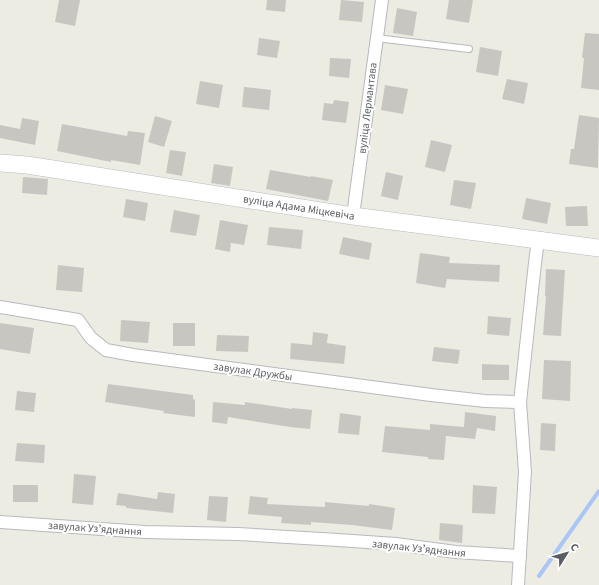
<svg xmlns="http://www.w3.org/2000/svg" width="599" height="585" font-family="'Source Sans 3',sans-serif">
  <rect width="100%" height="100%" fill="#ecece3"/>
  <g fill="none" stroke-linecap="round" stroke-linejoin="round">
    <polyline stroke="#a9c6f6" stroke-width="4" points="539,576 599,491"/>
  </g>
  <g fill="#c8c6c0">
    <polygon points="59,0 80,0 75,26 55,22"/>
    <polygon points="267,0 286,0 285,12 266,10"/>
    <polygon points="341,0 364,2 362,22 339,20"/>
    <polygon points="449,0 473,0 469,23 446,19"/>
    <polygon points="397,8 417,12 413,36 393,33"/>
    <polygon points="585,33 599,34 599,90 581,88 584,58 582,58"/>
    <polygon points="259,38 280,41 277,58 257,55"/>
    <polygon points="480,47 502,51 498,76 476,72"/>
    <polygon points="330,58 351,59 349,78 329,76"/>
    <polygon points="507,79 528,83 524,104 502,99"/>
    <polygon points="200,81 223,85 219,108 196,104"/>
    <polygon points="385,85 408,89 403,114 381,110"/>
    <polygon points="244,87 271,90 269,110 242,107"/>
    <polygon points="334,100 349,102 346,123 322,120 324,103 333,104"/>
    <polygon points="579,115 599,118 598,168 569,164 571,149 574,149"/>
    <polygon points="155,116 172,121 164,147 148,142"/>
    <polygon points="22,118 39,121 35,145 0,138 0,125 20,129"/>
    <polygon points="62,124 127,136 128,131 145,133 140,165 111,160 111,162 57,151"/>
    <polygon points="431,140 452,145 445,172 425,167"/>
    <polygon points="170,150 186,152 182,176 166,173"/>
    <polygon points="214,164 233,167 230,186 211,183"/>
    <polygon points="270,170 311,177 311,176 333,180 328,201 266,189"/>
    <polygon points="386,172 403,176 398,200 381,196"/>
    <polygon points="23,177 48,179 47,195 22,193"/>
    <polygon points="454,180 476,183 471,209 450,205"/>
    <polygon points="526,198 551,203 547,224 522,219"/>
    <polygon points="126,199 148,203 145,221 123,217"/>
    <polygon points="587,206 588,226 566,226 565,207"/>
    <polygon points="174,210 200,215 196,236 170,232"/>
    <polygon points="220,220 248,225 244,245 231,243 230,252 215,249"/>
    <polygon points="269,227 303,230 301,249 267,245"/>
    <polygon points="343,237 372,243 369,260 339,254"/>
    <polygon points="420,253 450,257 449,263 500,265 499,282 447,279 445,288 416,283"/>
    <polygon points="58,265 84,268 82,292 56,290"/>
    <polygon points="546,269 565,270 561,336 543,335 546,296 545,296"/>
    <polygon points="488,316 511,318 509,336 487,334"/>
    <polygon points="121,320 150,322 148,343 120,341"/>
    <polygon points="0,323 34,328 30,354 0,349"/>
    <rect x="173" y="323" width="22" height="23"/>
    <polygon points="313,332 328,334 327,343 346,346 344,364 290,359 291,343 312,345"/>
    <polygon points="217,335 249,336 248,352 216,351"/>
    <polygon points="434,347 460,350 458,364 432,361"/>
    <polygon points="544,360 571,361 570,401 542,399"/>
    <polygon points="482,364 509,365 509,380 482,380"/>
    <polygon points="108,384 193,395 193,399 195,400 195,417 163,413 164,411 105,402"/>
    <polygon points="17,391 36,393 34,412 15,410"/>
    <polygon points="213,402 245,405 245,402 292,409 292,408 312,410 310,429 290,427 228,417 227,424 212,422"/>
    <polygon points="465,412 496,416 495,431 477,428 475,439 446,436 444,460 428,459 428,457 382,452 385,426 430,430 430,424 464,427"/>
    <polygon points="340,413 361,416 359,435 338,433"/>
    <polygon points="541,423 556,424 555,451 540,450"/>
    <polygon points="17,443 45,445 44,463 15,461"/>
    <polygon points="74,474 96,476 93,505 72,503"/>
    <rect x="13" y="485" width="25" height="17"/>
    <polygon points="473,485 497,487 495,514 472,513"/>
    <polygon points="158,492 175,494 173,513 126,508 126,506 116,505 118,493 157,499"/>
    <polygon points="209,496 228,497 226,522 207,520"/>
    <polygon points="250,496 268,498 267,504 325,507 325,502 369,506 369,504 395,508 392,530 352,525 311,522 311,525 281,523 282,517 248,514"/>
    <polygon points="440,523 463,525 462,543 439,540"/>
  </g>
  <g fill="none" stroke-linecap="round" stroke-linejoin="round">
    <defs>
      <polyline id="lane" points="376,38 469,49"/>
      <g id="street">
        <polyline points="353,216 382,0"/>
        <polyline points="0,307 78,320 91,338 106,350 133,355 431,395 485,401 520,402"/>
        <polyline points="0,522 145,532 238,534 338,540 396,544 456,552 520,556"/>
        <polyline points="518,585 525,472 520,402 535,263 538,240"/>
      </g>
      <polyline id="secondary" points="0,163 27,165 353,216 599,248"/>
    </defs>
    <use href="#lane" stroke="#b8b9be" stroke-width="8"/>
    <use href="#street" stroke="#b8b9be" stroke-width="14"/>
    <use href="#secondary" stroke="#b8bac0" stroke-width="18"/>
    <use href="#lane" stroke="#fff" stroke-width="6"/>
    <use href="#street" stroke="#fff" stroke-width="12"/>
    <use href="#secondary" stroke="#fff" stroke-width="17"/>
  </g>
  <g text-anchor="middle" stroke-width="4" stroke-linejoin="round" paint-order="stroke">
    <g font-size="11" fill="#5b5d62" stroke="#fff">
      <text transform="translate(367 108) rotate(-83)" y="4">вуліца Лермантава</text>
      <text transform="translate(299 207) rotate(9)" y="4">вуліца Адама Міцкевіча</text>
      <text transform="translate(253 371) rotate(8)" y="4">завулак Дружбы</text>
      <text transform="translate(95 528) rotate(4)" y="4">завулак Узʼяднання</text>
      <text transform="translate(419 548) rotate(6)" y="4">завулак Узʼяднання</text>
    </g>
  </g>
  <g transform="translate(567 553) rotate(53)" stroke="#ffffff" stroke-width="3" paint-order="stroke">
  <path d="M0-3L7 15L0 10L-7 15Z" fill="#5b5d62"/>
  <text y="-6" font-size="11" font-weight="bold" text-anchor="middle" fill="#5b5d62">С</text>
  </g>
</svg>
